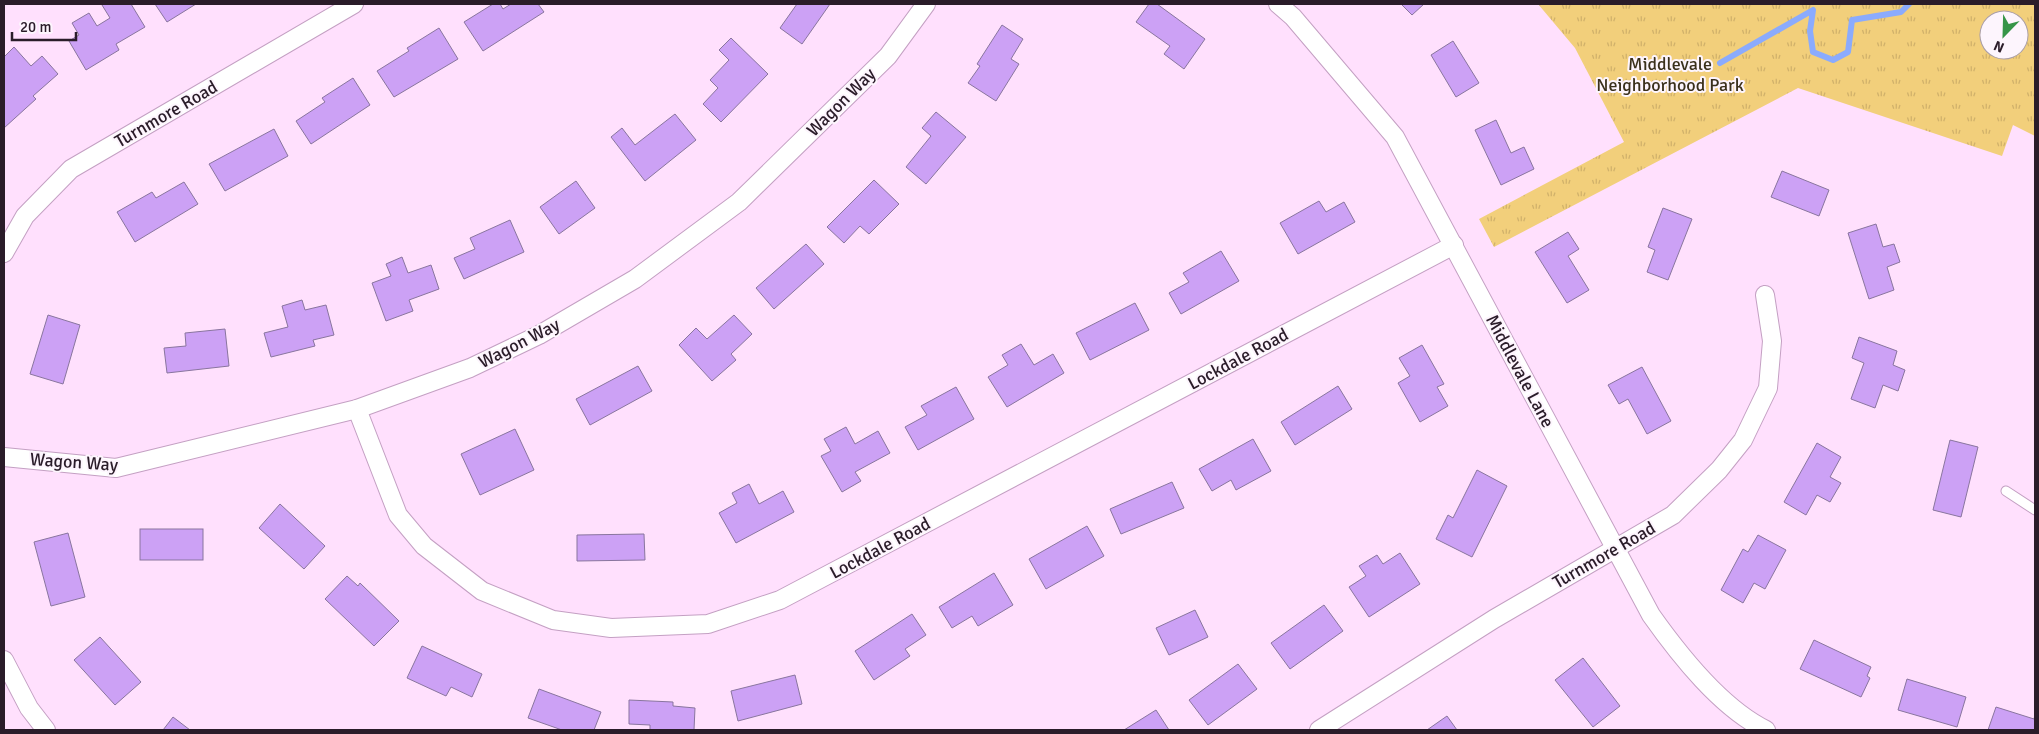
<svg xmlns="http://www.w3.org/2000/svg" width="2039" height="734" font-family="Signika,sans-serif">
  <defs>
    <pattern id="park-tufts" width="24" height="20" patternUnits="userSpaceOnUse" patternTransform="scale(1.25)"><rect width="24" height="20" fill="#f2cf7b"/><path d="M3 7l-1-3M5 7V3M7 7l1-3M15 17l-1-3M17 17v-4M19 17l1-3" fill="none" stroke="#d0b16a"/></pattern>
  </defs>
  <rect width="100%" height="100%" fill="#ffe0fd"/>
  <path fill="url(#park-tufts)" fill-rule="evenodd" d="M 1538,4 L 2035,4 L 2035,136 L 2013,125 L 2002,156 L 1798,88 L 1494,247 L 1479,219 L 1624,142 L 1575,48 ZM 1989,20 L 2019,20 L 2019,50 L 1989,50 Z"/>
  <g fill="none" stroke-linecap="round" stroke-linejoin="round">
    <polyline stroke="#8babfd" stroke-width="6" points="1720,63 1813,10 1810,31 1813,52 1833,60 1848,52 1852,20 1901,12 1909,4"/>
  </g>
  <g fill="#cca1f5" stroke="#89759e">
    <polygon points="104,4 131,4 145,27 116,44 119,50 86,70 69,41 79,35 72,23 89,13 97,26 110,18 102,5"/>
    <polygon points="155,4 196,4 167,22"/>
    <polygon points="493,4 500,4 503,9 511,4 538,4 544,12 483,51 464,22"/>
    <polygon points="797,4 830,4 802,44 780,28"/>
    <polygon points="1149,4 1157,4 1205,39 1184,69 1164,54 1170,46 1136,22"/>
    <polygon points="1401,4 1424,4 1412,15"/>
    <polygon points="1002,25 1023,39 1011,59 1019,64 996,101 968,83 980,66 977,64"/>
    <polygon points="439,28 458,59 394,97 377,71 409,51 407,48"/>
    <polygon points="731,38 768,74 721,122 703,104 718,88 710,80 729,60 719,50"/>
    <polygon points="1453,41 1479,83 1456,97 1431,55"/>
    <polygon points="14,47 31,66 42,56 58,74 33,96 36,99 4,128 4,57"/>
    <polygon points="353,78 370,105 311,144 296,121 325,102 322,98"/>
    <polygon points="936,112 966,137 926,184 906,167 931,136 922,128"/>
    <polygon points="675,114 696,140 645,181 611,137 622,128 635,145"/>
    <polygon points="1496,120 1511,153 1524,147 1534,169 1501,185 1475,130"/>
    <polygon points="274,129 288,156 225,191 209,164"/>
    <polygon points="1782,171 1829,190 1819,216 1771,197"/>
    <polygon points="874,180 899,204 869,234 860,226 844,243 827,227"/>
    <polygon points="576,181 595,208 559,234 540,207"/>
    <polygon points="184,182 198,204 135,242 117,212 152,192 156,198"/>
    <polygon points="1319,201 1326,212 1344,202 1355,222 1298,254 1280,223"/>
    <polygon points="1663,208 1692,219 1668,280 1647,272 1655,250 1648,247"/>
    <polygon points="510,220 524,252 464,279 454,258 475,249 470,238"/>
    <polygon points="1876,224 1883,247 1894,244 1900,262 1887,267 1894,290 1869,299 1848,233"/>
    <polygon points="1568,232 1579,249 1568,256 1589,290 1567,303 1535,252"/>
    <polygon points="806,244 824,264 774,309 756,288"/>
    <polygon points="1221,251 1239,281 1181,314 1169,293 1189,282 1183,273"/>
    <polygon points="402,257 408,273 431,265 439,289 409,300 413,311 386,321 372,283 391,276 386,264"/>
    <polygon points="302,300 305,310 326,305 334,335 313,340 315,346 271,357 264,333 288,327 282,306"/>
    <polygon points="1135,303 1149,330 1090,360 1076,333"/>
    <polygon points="48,315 80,325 63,384 30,374"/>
    <polygon points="734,315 752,334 731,354 736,360 712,381 679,345 696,328 707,339"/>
    <polygon points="225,329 229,366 167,373 164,348 186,346 185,333"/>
    <polygon points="1859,337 1897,351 1893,365 1905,370 1898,391 1883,385 1875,408 1851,399 1864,363 1852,358"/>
    <polygon points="1021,344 1034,365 1053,354 1064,373 1007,407 988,377 1008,365 1002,355"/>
    <polygon points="1422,345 1444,384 1437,387 1448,406 1420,422 1398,383 1410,376 1399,358"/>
    <polygon points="638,366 652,391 590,425 576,399"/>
    <polygon points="1642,367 1671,421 1647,434 1628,399 1619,404 1608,385"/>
    <polygon points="1338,386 1352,409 1295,445 1281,422"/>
    <polygon points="956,387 974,419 918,450 905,427 927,415 921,406"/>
    <polygon points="846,427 855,444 878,431 890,453 855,472 861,481 842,492 821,456 831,451 824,439"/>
    <polygon points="515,429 534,470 480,495 461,454"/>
    <polygon points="1253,439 1271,471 1236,490 1231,480 1212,491 1199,469"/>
    <polygon points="1950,440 1978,447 1961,517 1933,510"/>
    <polygon points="1817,443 1841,457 1830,477 1841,483 1830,502 1817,495 1806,515 1784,502"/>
    <polygon points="1477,470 1507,486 1472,557 1436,539 1448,515 1453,518"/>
    <polygon points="1172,482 1184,508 1121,534 1110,509"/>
    <polygon points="749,484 759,504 783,491 794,512 736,543 719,513 737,503 732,493"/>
    <polygon points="280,504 325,546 304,569 259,528"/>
    <polygon points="1087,526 1104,556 1046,589 1029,559"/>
    <rect x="140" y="529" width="63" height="31"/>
    <polygon points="68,533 85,597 51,606 34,542"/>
    <polygon points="644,534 645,560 577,561 577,535"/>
    <polygon points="1758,535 1786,550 1765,589 1754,583 1743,603 1721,590 1743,549 1748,552"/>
    <polygon points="1400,553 1420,584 1369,617 1349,587 1366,576 1359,566 1377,555 1383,564"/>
    <polygon points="994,573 1013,605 978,626 972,616 952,628 939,607"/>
    <polygon points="347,576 358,586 360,583 399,621 374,646 325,599"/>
    <polygon points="1324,605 1343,631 1290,669 1271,643"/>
    <polygon points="1195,610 1208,637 1169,655 1156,628"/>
    <polygon points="912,614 926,635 905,649 910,656 874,680 855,651"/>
    <polygon points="100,637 141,682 115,705 74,660"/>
    <polygon points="1814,640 1871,667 1867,676 1870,678 1861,697 1800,669"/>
    <polygon points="422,646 482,674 472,697 451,687 446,696 407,678"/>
    <polygon points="1583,658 1620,706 1593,727 1555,680"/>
    <polygon points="1238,664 1257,689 1208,725 1189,700"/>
    <polygon points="795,675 802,704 738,721 731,691"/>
    <polygon points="1907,679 1966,697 1957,727 1898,710"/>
    <polygon points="539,689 601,712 594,730 562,730 528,718"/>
    <polygon points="629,700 673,702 673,706 695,708 694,730 650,730 650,725 629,724"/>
    <polygon points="1996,707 2034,719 2035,715 2035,730 1988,730"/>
    <polygon points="1156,710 1169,730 1124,730"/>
    <polygon points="1447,716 1457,730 1427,730"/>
    <polygon points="173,717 190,730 163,730"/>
  </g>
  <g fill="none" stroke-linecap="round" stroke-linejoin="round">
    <defs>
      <polyline id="lane" points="2006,491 2035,510"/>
      <g id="street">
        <path d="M 1278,4 L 1293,17 L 1395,137 L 1651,615 C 1680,656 1721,708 1766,730"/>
        <polyline points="4,253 25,216 71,169 354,4"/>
        <polyline points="357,409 398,515 424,546 482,591 553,620 611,628 708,624 780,600 1454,245"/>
        <polyline points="4,457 116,468 357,409 470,368 539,335 635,279 739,202 888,56 926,4"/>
        <polyline points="4,660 29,708 46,730"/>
        <polyline points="1319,730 1494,619 1673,515 1719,470 1743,440 1768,388 1772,341 1765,295"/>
      </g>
    </defs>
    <use href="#lane" stroke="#c4a0c3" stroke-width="11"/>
    <use href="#street" stroke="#c4a0c3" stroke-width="20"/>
    <use href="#lane" stroke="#fff" stroke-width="9"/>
    <use href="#street" stroke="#fff" stroke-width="18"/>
  </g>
  <g text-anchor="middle" stroke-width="4" stroke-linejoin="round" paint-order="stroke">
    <g font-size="18" fill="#3a301b" stroke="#fdf5fd">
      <text x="1670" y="70">Middlevale<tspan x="1670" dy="21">Neighborhood Park</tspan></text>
    </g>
    <g font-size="18" fill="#2a1c29" stroke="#fdf5fd">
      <text transform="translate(841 102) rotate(-45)" y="6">Wagon Way</text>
      <text transform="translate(166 114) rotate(-30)" y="6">Turnmore Road</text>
      <text transform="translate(519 343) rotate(-27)" y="6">Wagon Way</text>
      <text transform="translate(1238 359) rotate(-28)" y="6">Lockdale Road</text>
      <text transform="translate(1520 371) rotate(62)" y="6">Middlevale Lane</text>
      <text transform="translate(74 462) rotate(4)" y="6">Wagon Way</text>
      <text transform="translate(880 548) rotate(-28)" y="6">Lockdale Road</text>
      <text transform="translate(1604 555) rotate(-30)" y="6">Turnmore Road</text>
    </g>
  </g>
  <rect width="2039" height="734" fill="none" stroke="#2a1c29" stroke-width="10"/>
  <g transform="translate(2004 35) rotate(203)"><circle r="24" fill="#fdf5fd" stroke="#a99ea8"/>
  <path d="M0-4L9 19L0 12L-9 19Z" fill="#369548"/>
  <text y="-8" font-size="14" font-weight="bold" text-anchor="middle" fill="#2a1c29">N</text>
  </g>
  <path d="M12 32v8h64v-8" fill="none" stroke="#2a1c29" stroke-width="2.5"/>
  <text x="20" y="32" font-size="15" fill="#2a1c29" stroke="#fdf5fd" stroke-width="4" paint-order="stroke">20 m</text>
</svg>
